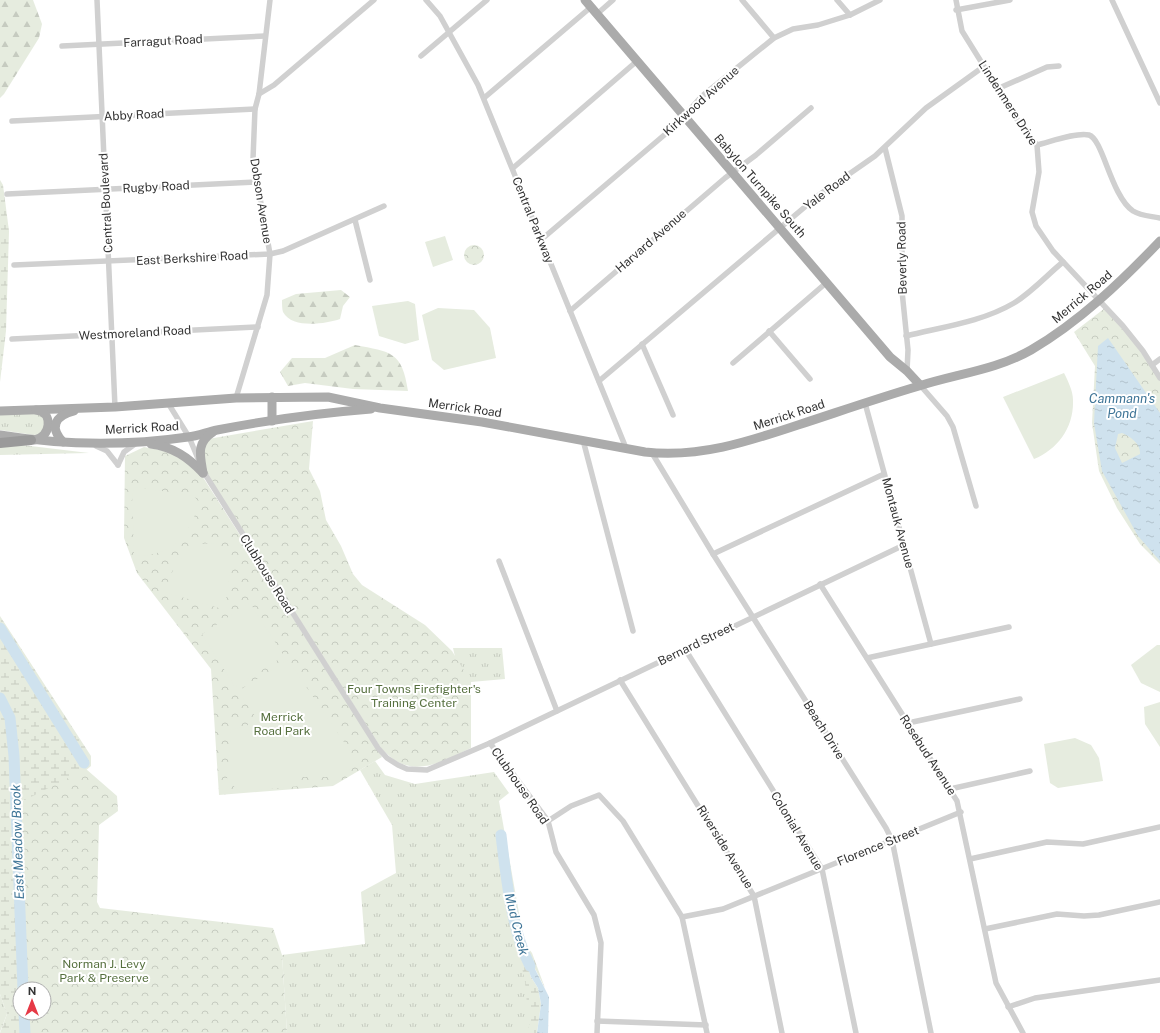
<svg xmlns="http://www.w3.org/2000/svg" width="1160" height="1033" font-family="'Public Sans',sans-serif">
  <defs>
    <pattern id="grass-tufts" width="24" height="20" patternUnits="userSpaceOnUse"><rect width="24" height="20" fill="#e6ecdf"/><path d="M3 7l-1-3M5 7V3M7 7l1-3M15 17l-1-3M17 17v-4M19 17l1-3" fill="none" stroke="#c6cbc0"/></pattern>
    <pattern id="forest-firs" width="22" height="20" patternUnits="userSpaceOnUse"><rect width="22" height="20" fill="#e6ecdf"/><path d="M5 1l3.5 6h-7zM16 11l3.5 6h-7z" fill="#c6cbc0"/></pattern>
    <pattern id="wetland-marsh" width="20" height="14" patternUnits="userSpaceOnUse"><rect width="20" height="14" fill="#e6ecdf"/><path d="M1 5h8M5 5V1M11 12h8M15 12V8" fill="none" stroke="#c6cbc0"/></pattern>
    <pattern id="park-crowns" width="20" height="18" patternUnits="userSpaceOnUse"><rect width="20" height="18" fill="#e6ecdf"/><path d="M2 6a3 3 0 1 1 6 0M12 15a3 3 0 1 1 6 0" fill="none" stroke="#c6cbc0"/></pattern>
    <pattern id="water-ripples" width="26" height="14" patternUnits="userSpaceOnUse"><rect width="26" height="14" fill="#cfe2ee"/><path d="M2 4q2-2 4 0t4 0M15 11q2-2 4 0t4 0" fill="none" stroke="#b2c2cd"/></pattern>
  </defs>
  <rect width="100%" height="100%" fill="#fff"/>
  <g fill="url(#grass-tufts)">
    <polygon points="0,414 37,414 41,415 47,422 41,434 34,435 0,430"/>
    <polygon points="14,444 89,453 0,455 0,445"/>
    <polygon points="453,648 502,648 505,679 471,682 471,728"/>
    <polygon points="375,761 385,775 415,784 494,772 509,793 499,801 525,947 521,955 535,1013 529,1033 287,1033 282,955 365,944 361,892 396,873 392,825 360,770"/>
    <polygon points="0,994 7,1014 0,1032"/>
  </g>
  <g fill="url(#forest-firs)">
    <polygon points="0,0 33,0 42,24 39,38 4,94 0,98"/>
    <path d="M 341,290 L 350,297 L 343,306 L 340,319 C 325,324 292,329 283,312 C 282,309 282,304 282,300 L 296,294 Z"/>
    <path d="M 355,345 C 391,352 402,351 408,391 L 353,389 L 305,383 L 288,386 L 280,372 L 292,358 L 325,358 Z"/>
  </g>
  <g fill="url(#wetland-marsh)">
    <polygon points="0,180 3,185 9,231 6,331 0,382"/>
    <polygon points="0,616 91,756 91,766 58,794 47,799 18,801 19,821 26,852 29,989 20,989 20,1013 30,1013 31,1033 0,1033 7,1014 0,994"/>
    <polygon points="523,941 532,953 545,988 530,959 524,954 531,977 538,988 541,1004 537,1033 527,1033 533,1013 527,1004 525,982 519,953"/>
  </g>
  <g fill="url(#park-crowns)">
    <circle cx="474" cy="255" r="10"/>
    <polygon points="1105,308 1122,326 1160,379 1160,564 1140,544 1117,508 1099,471 1092,423 1095,366 1074,332"/>
    <path d="M 313,421 L 309,469 L 320,491 L 326,520 L 341,546 L 353,574 L 362,585 L 425,625 L 452,651 L 471,682 L 471,748 C 449,758 422,775 398,762 C 392,759 386,753 381,748 L 206,473 L 202,449 L 208,439 Z"/>
    <polygon points="144,447 175,453 199,471 382,757 333,786 219,795 211,669 137,573 124,538 125,456"/>
    <polygon points="86,769 117,796 118,811 99,825 97,902 100,908 273,928 282,955 287,1033 25,1033 24,1013 44,1013 44,989 23,989 20,844 23,801"/>
  </g>
  <g fill="#e6ecdf">
    <polygon points="445,236 453,260 433,267 425,242"/>
    <polygon points="408,301 415,304 419,340 405,344 379,336 372,306"/>
    <polygon points="438,308 474,310 490,328 496,358 444,370 432,360 422,315"/>
    <path d="M 1064,373 C 1068,381 1073,391 1073,400 C 1074,427 1058,449 1034,459 L 1003,397 Z"/>
    <polygon points="136,487 194,496 198,501 193,522 178,542 164,551 149,555 134,556 132,493"/>
    <polygon points="217,543 233,556 225,606 219,608 164,592 176,563 199,544"/>
    <polygon points="250,603 284,656 235,687 202,634"/>
    <polygon points="1157,645 1160,645 1160,692 1141,683 1131,665"/>
    <polygon points="288,660 359,764 335,777 299,777 300,786 240,792 227,780 231,730 259,722 238,691"/>
    <polygon points="1160,702 1160,747 1145,724 1144,707"/>
    <polygon points="1075,738 1091,745 1099,758 1103,781 1058,788 1050,783 1044,744"/>
  </g>
  <g fill="url(#water-ripples)" fill-rule="evenodd">
    <path d="M 1108,338 L 1160,413 L 1160,561 L 1138,536 L 1102,471 L 1094,423 L 1098,346 ZM 1122,433 C 1130,436 1141,444 1140,454 L 1122,463 L 1115,448 L 1118,434 Z"/>
    <polygon points="523,954 530,959 549,997 548,1033 537,1033 541,1004 538,988 531,977"/>
  </g>
  <g fill="none" stroke-linecap="round" stroke-linejoin="round">
    <g stroke="#cfe2ee" stroke-width="11">
      <polyline points="0,628 84,763"/>
      <polyline points="0,698 10,718 14,756 23,989"/>
      <path d="M 501,835 C 506,876 511,929 530,966"/>
      <polyline points="24,1013 25,1033"/>
    </g>
    <g stroke="#d0d0d0" stroke-width="5.5">
      <polyline points="97,0 115,407"/>
      <polyline points="426,0 440,16 478,85 626,448"/>
      <polyline points="742,0 774,38"/>
      <polyline points="837,0 850,15"/>
      <polyline points="956,0 962,31 1018,121 1037,145 1039,172 1032,212 1036,226 1053,251 1123,326 1143,351 1160,378"/>
      <polyline points="1112,0 1160,103"/>
      <polyline points="956,10 1010,0"/>
      <polyline points="597,14 613,0"/>
      <polyline points="62,46 265,36"/>
      <polyline points="421,56 487,0"/>
      <polyline points="997,89 1047,67 1059,66"/>
      <polyline points="259,94 274,85 374,0"/>
      <polyline points="484,98 591,7"/>
      <polyline points="12,121 255,109"/>
      <path d="M 1037,145 C 1050,142 1076,132 1089,135 C 1103,139 1111,196 1133,211 C 1141,216 1151,216 1160,218"/>
      <polyline points="885,148 902,216 902,291 908,350 907,371"/>
      <polyline points="513,168 637,61"/>
      <polyline points="7,194 257,182"/>
      <polyline points="355,220 370,280"/>
      <polyline points="542,239 676,125 701,97 774,38 793,29 818,25 850,15 880,0"/>
      <polyline points="14,265 270,254 283,251 384,206"/>
      <polyline points="570,311 725,178 756,155 811,108"/>
      <polyline points="769,331 810,379"/>
      <path d="M 906,336 C 942,327 982,322 1014,303 C 1032,292 1047,275 1063,262"/>
      <polyline points="12,339 258,327"/>
      <polyline points="642,344 673,415"/>
      <polyline points="733,363 826,283"/>
      <polyline points="1152,365 1160,359"/>
      <polyline points="599,381 819,195 875,156 926,108 983,67"/>
      <polyline points="920,385 947,416 953,427 976,506"/>
      <polyline points="236,398 267,295 270,254 253,159 255,109 259,94 270,0"/>
      <polyline points="168,403 189,437 199,461"/>
      <polyline points="865,403 931,644"/>
      <polyline points="583,440 633,631"/>
      <polyline points="96,446 107,451 118,465"/>
      <polyline points="652,453 713,554 886,828 892,840 931,1033"/>
      <polyline points="118,465 124,452 135,444"/>
      <polyline points="203,471 378,748 387,758 398,765 407,769 427,770 490,743 904,545"/>
      <polyline points="713,554 884,474"/>
      <polyline points="499,561 557,711"/>
      <polyline points="820,584 957,801 996,983 1023,1033"/>
      <polyline points="685,649 822,869 856,1033"/>
      <polyline points="867,658 1009,627"/>
      <polyline points="620,680 754,896 782,1033"/>
      <polyline points="908,723 1020,699"/>
      <polyline points="490,743 548,821 556,852 594,915 601,943 597,1033"/>
      <polyline points="950,789 1030,771"/>
      <polyline points="548,821 571,806 599,795 623,821 682,917 707,1033"/>
      <polyline points="970,859 1047,842 1083,844 1160,827"/>
      <polyline points="682,917 723,909 961,812"/>
      <polyline points="985,929 1057,914 1084,916 1099,915 1160,902"/>
      <polyline points="1008,1007 1035,998 1160,980"/>
      <polyline points="597,1021 706,1025"/>
    </g>
    <g stroke="#ababab" stroke-width="9">
      <polyline points="585,0 890,357 907,371 920,385"/>
      <polyline points="272,397 272,421"/>
      <path d="M 0,411 L 115,407 L 236,398 L 328,397 L 380,408 L 482,422 L 645,452 C 699,458 747,442 798,425 C 838,412 878,398 919,386 C 956,374 996,370 1031,350 C 1079,322 1121,282 1160,241"/>
      <path d="M 0,435 C 61,445 126,446 188,437 C 198,436 207,432 217,430 C 268,420 320,413 371,409"/>
      <path d="M 34,440 C 51,438 54,412 36,410"/>
      <path d="M 63,442 C 49,427 55,416 74,411"/>
      <path d="M 151,444 C 173,447 188,457 203,473"/>
      <path d="M 203,473 C 200,455 196,443 213,432"/>
    </g>
    <polyline stroke="#9a9a9a" stroke-width="10" points="0,443 31,440"/>
  </g>
  <g text-anchor="middle" stroke-width="4" stroke-linejoin="round" paint-order="stroke">
    <g font-size="12" fill="#333" stroke="#fff">
      <text transform="translate(163 41) rotate(-3)" y="4">Farragut Road</text>
      <text transform="translate(701 101) rotate(-42)" y="4">Kirkwood Avenue</text>
      <text transform="translate(1008 103) rotate(57)" y="4">Lindenmere Drive</text>
      <text transform="translate(134 115) rotate(-3)" y="4">Abby Road</text>
      <text transform="translate(760 186) rotate(49)" y="4">Babylon Turnpike South</text>
      <text transform="translate(156 187) rotate(-3)" y="4">Rugby Road</text>
      <text transform="translate(827 191) rotate(-37)" y="4">Yale Road</text>
      <text transform="translate(261 201) rotate(81)" y="4">Dobson Avenue</text>
      <text transform="translate(106 203) rotate(-93)" y="4">Central Boulevard</text>
      <text transform="translate(533 220) rotate(68)" y="4">Central Parkway</text>
      <text transform="translate(651 241) rotate(-41)" y="4">Harvard Avenue</text>
      <text transform="translate(192 258) rotate(-3)" y="4">East Berkshire Road</text>
      <text transform="translate(902 258) rotate(-91)" y="4">Beverly Road</text>
      <text transform="translate(1082 297) rotate(-40)" y="4">Merrick Road</text>
      <text transform="translate(135 333) rotate(-3)" y="4">Westmoreland Road</text>
      <text transform="translate(465 408) rotate(8)" y="4">Merrick Road</text>
      <text transform="translate(789 415) rotate(-18)" y="4">Merrick Road</text>
      <text transform="translate(142 428) rotate(-3)" y="4">Merrick Road</text>
      <text transform="translate(898 523) rotate(75)" y="4">Montauk Avenue</text>
      <text transform="translate(267 574) rotate(58)" y="4">Clubhouse Road</text>
      <text transform="translate(696 644) rotate(-26)" y="4">Bernard Street</text>
      <text transform="translate(824 730) rotate(58)" y="4">Beach Drive</text>
      <text transform="translate(928 755) rotate(57)" y="4">Rosebud Avenue</text>
      <text transform="translate(520 786) rotate(55)" y="4">Clubhouse Road</text>
      <text transform="translate(797 831) rotate(59)" y="4">Colonial Avenue</text>
      <text transform="translate(878 846) rotate(-22)" y="4">Florence Street</text>
      <text transform="translate(725 847) rotate(58)" y="4">Riverside Avenue</text>
    </g>
    <g font-size="12" fill="#56703f" stroke="#fff">
      <text x="414" y="693">Four Towns Firefighter's<tspan x="414" dy="14">Training Center</tspan></text>
      <text x="282" y="721">Merrick<tspan x="282" dy="14">Road Park</tspan></text>
      <text x="104" y="968">Norman J. Levy<tspan x="104" dy="14">Park &amp; Preserve</tspan></text>
    </g>
    <g font-size="13" font-style="italic" fill="#3f7597" stroke="#fff">
      <text x="1122" y="403">Cammann's<tspan x="1122" dy="15">Pond</tspan></text>
      <text transform="translate(17 842) rotate(-92)" y="5">East Meadow Brook</text>
      <text transform="translate(517 924) rotate(76)" y="5">Mud Creek</text>
    </g>
  </g>
  <g transform="translate(32 1001)"><circle r="19" fill="#ffffff" stroke="#adadad"/>
  <path d="M0-3L7 15L0 10L-7 15Z" fill="#e63946"/>
  <text y="-6" font-size="11" font-weight="bold" text-anchor="middle" fill="#333333">N</text>
  </g>
</svg>
